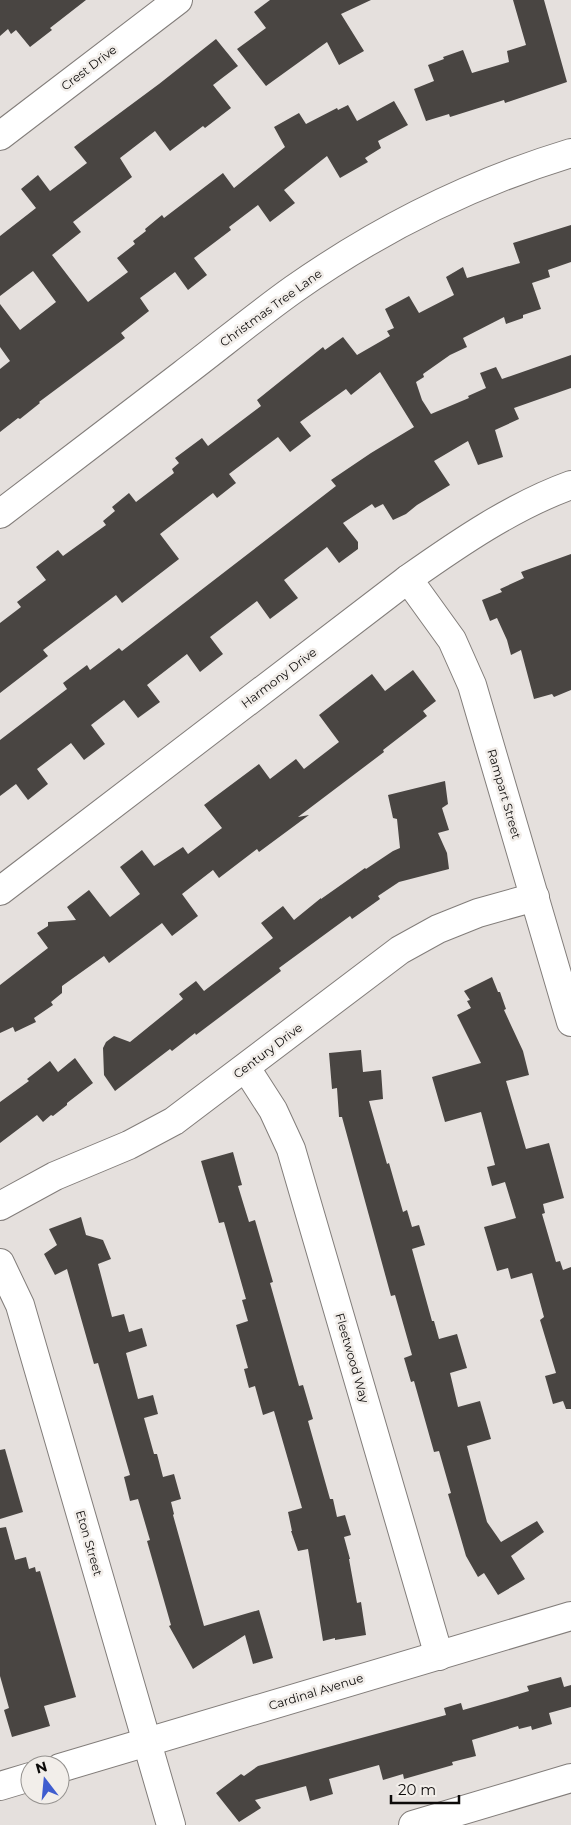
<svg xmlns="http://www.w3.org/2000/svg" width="571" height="1825" font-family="Montserrat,sans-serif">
  <rect width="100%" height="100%" fill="#e5e0dd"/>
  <g fill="#494542">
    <polygon points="0,0 86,0 50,28 52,30 30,47 16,30 11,34 8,29 0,36"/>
    <polygon points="270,0 371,0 341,14 364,51 339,65 327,42 266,86 237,49 266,28 254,12"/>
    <polygon points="513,0 544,0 567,82 505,103 504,100 450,117 449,114 426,121 414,89 434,81 428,65 444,59 443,57 463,50 472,73 509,62 507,51 526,45"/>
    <polygon points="216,39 238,66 213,85 231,108 205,128 203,126 170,151 155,131 120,158 132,177 73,222 81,232 52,255 88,302 128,272 117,258 135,244 133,241 146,231 145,229 162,215 164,218 223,173 234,188 285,147 274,127 299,113 306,124 337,108 338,110 348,105 357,121 394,101 408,125 378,141 381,148 365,158 368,162 340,178 327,156 284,190 295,203 270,222 258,205 229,227 231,230 194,258 207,275 188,290 175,272 140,298 149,311 121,333 125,338 39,402 40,403 20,419 18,418 0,432 0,369 10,361 0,347 0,304 20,330 56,302 33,271 0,296 0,236 36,208 21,189 38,175 50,191 87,163 74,147 159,84"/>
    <polygon points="571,225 571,262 548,270 550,277 532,283 541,309 523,315 523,318 506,324 504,317 463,338 467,347 450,355 423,374 424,377 416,382 422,400 431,414 469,398 468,396 486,388 480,373 496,367 502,379 571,355 571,388 514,408 519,419 495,430 503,457 478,465 468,441 434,461 450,485 417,505 406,514 393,520 383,504 375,508 372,504 343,523 358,542 358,549 339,563 327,547 284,580 298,598 270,619 257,601 210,637 223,654 200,672 187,654 147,685 160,702 138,718 124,700 91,725 105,744 84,760 71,743 37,769 48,784 28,800 16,784 0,796 0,740 67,689 63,683 87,665 90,670 119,648 122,651 336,486 331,480 371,453 414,427 380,372 351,395 346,389 300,422 311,436 290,452 278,437 229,474 236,483 217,498 213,493 160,534 179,559 122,603 116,595 43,650 48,656 0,693 0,623 21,607 17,602 46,580 36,567 58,550 63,556 106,525 103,521 115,511 112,507 129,493 136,502 174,473 172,469 179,463 175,458 202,438 208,446 261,406 257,400 323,347 325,350 343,337 357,355 390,336 387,331 394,328 385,309 409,296 419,313 454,295 446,277 463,267 467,278 520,263 513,243"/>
    <polygon points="571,554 571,690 554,697 552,694 534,699 521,650 511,655 507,640 497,618 490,621 482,600 502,592 500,589 524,578 521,572"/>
    <polygon points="413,670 436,701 423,711 427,716 383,750 384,752 298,817 309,815 259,852 257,849 219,878 213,870 182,894 198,916 172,936 162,923 109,963 104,956 62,986 62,993 51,1002 53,1005 34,1018 36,1022 15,1032 13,1027 0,1033 0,985 48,948 37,933 48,926 48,922 76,920 67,907 89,890 110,917 140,894 120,867 142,850 154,866 183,847 188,854 222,828 204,805 259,764 270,779 296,759 304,769 339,742 319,715 372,674 385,691"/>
    <polygon points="445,781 448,804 442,808 449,830 438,833 447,853 449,869 399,882 378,896 380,899 352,919 350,916 279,968 281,971 196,1035 195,1033 172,1051 170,1049 115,1091 104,1075 103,1048 106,1042 114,1036 130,1042 183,999 179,994 196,981 204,991 273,938 261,923 283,906 294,920 321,898 321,899 365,868 366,869 393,851 400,848 397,819 393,818 388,795"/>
    <polygon points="492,977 498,992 500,992 506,1009 504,1010 523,1051 529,1075 506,1081 526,1149 549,1143 564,1198 543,1204 545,1213 542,1214 556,1262 560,1261 563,1270 571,1267 571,1409 566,1409 563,1401 553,1404 545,1376 556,1373 540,1320 544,1317 532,1273 511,1279 508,1268 497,1271 484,1227 516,1218 505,1182 492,1186 487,1167 495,1165 481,1112 445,1122 432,1077 481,1063 457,1015 471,1008 467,1001 470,1000 464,991"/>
    <polygon points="361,1050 363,1072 381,1070 383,1099 369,1101 387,1164 389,1163 403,1212 407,1210 412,1227 419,1225 425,1245 412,1249 432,1321 434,1321 439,1339 457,1334 467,1368 450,1373 458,1407 480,1401 491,1439 467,1446 487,1522 501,1542 537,1521 544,1532 511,1556 525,1579 498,1595 484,1573 478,1577 466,1556 448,1494 451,1493 439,1451 434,1452 414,1381 411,1382 404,1358 412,1355 395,1295 391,1296 342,1117 339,1117 337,1088 332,1089 329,1053"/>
    <polygon points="75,1058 93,1083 67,1103 67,1105 53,1116 51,1115 43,1122 37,1115 0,1143 0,1102 29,1081 27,1079 50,1061 58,1072"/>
    <polygon points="233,1152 242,1185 238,1186 249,1222 255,1220 273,1282 270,1283 299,1386 303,1385 313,1419 308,1421 330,1499 333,1499 337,1517 345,1515 351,1535 344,1537 350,1559 349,1559 357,1603 361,1602 366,1635 335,1640 335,1638 323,1641 308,1549 298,1551 291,1531 292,1531 288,1512 302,1508 274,1411 263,1415 255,1386 249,1388 244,1369 248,1368 236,1325 248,1321 242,1300 246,1299 224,1222 219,1223 201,1161"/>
    <polygon points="81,1217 86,1235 103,1240 111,1259 98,1264 112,1317 124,1314 129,1332 142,1328 147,1346 126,1353 138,1399 153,1395 158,1414 144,1418 154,1454 157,1454 163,1477 174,1474 181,1499 171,1502 174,1514 173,1515 204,1626 259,1610 273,1658 253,1664 245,1635 193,1669 169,1626 171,1625 147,1541 150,1540 138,1499 130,1501 124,1477 130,1475 98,1363 94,1364 67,1269 55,1275 44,1254 57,1245 49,1229"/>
    <polygon points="5,1449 23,1512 0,1519 0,1450"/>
    <polygon points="6,1527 15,1560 26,1557 29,1569 35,1567 36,1572 40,1571 76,1697 44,1706 50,1726 12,1737 4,1710 9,1708 0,1676 0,1528"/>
    <polygon points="561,1677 564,1687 571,1685 571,1707 549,1713 552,1724 532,1730 531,1726 519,1729 518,1726 472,1740 476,1756 452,1762 453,1765 404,1779 403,1774 383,1780 379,1765 329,1779 333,1794 310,1801 306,1786 255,1800 261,1808 239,1822 216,1793 241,1774 244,1776 258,1766 446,1715 444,1708 461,1703 463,1710 502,1699 529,1691 527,1686"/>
  </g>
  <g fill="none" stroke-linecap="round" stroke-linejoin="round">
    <defs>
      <g id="minor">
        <polyline points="0,136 178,0"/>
        <path d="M 0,514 C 61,467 122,421 183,374 C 220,346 256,316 294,289 C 378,230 472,183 571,153"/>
        <polyline points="408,579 452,640 472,685 571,1022"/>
        <path d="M 0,891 L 408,579 C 459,543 513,506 571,485"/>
        <polyline points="246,1068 273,1110 291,1149 439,1656"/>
        <polyline points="0,1206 55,1176 129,1145 174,1121 400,950 438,929 478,913 535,897"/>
        <polyline points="0,1263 20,1305 171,1825"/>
        <polyline points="60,1768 571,1616"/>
        <polyline points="0,1786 30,1777"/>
        <polyline points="413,1825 571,1778"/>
      </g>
    </defs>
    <use href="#minor" stroke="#827d7a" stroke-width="30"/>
    <use href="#minor" stroke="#fff" stroke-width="28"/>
  </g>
  <g text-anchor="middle" stroke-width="5" stroke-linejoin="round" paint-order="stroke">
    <g font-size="12" fill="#0d0b0a" stroke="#f2eeea">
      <text transform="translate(89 68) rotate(-37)" y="4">Crest Drive</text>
      <text transform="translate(271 308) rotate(-36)" y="4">Christmas Tree Lane</text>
      <text transform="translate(279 678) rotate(-37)" y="4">Harmony Drive</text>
      <text transform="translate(504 794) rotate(74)" y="4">Rampart Street</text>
      <text transform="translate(268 1051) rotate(-37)" y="4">Century Drive</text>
      <text transform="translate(352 1358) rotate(74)" y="4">Fleetwood Way</text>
      <text transform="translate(89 1543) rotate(74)" y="4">Eton Street</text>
      <text transform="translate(316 1692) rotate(-17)" y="4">Cardinal Avenue</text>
    </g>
  </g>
  <g transform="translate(45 1780) rotate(344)"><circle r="24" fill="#f2eeea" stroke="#969390"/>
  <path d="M0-4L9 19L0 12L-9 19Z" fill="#3f5dcf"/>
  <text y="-8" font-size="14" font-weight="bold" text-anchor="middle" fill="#0d0b0a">N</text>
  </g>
  <path d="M391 1795v8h68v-8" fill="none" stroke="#0d0b0a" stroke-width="2.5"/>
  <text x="398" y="1795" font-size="15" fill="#0d0b0a" stroke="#f2eeea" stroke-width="4" paint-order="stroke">20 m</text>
</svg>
